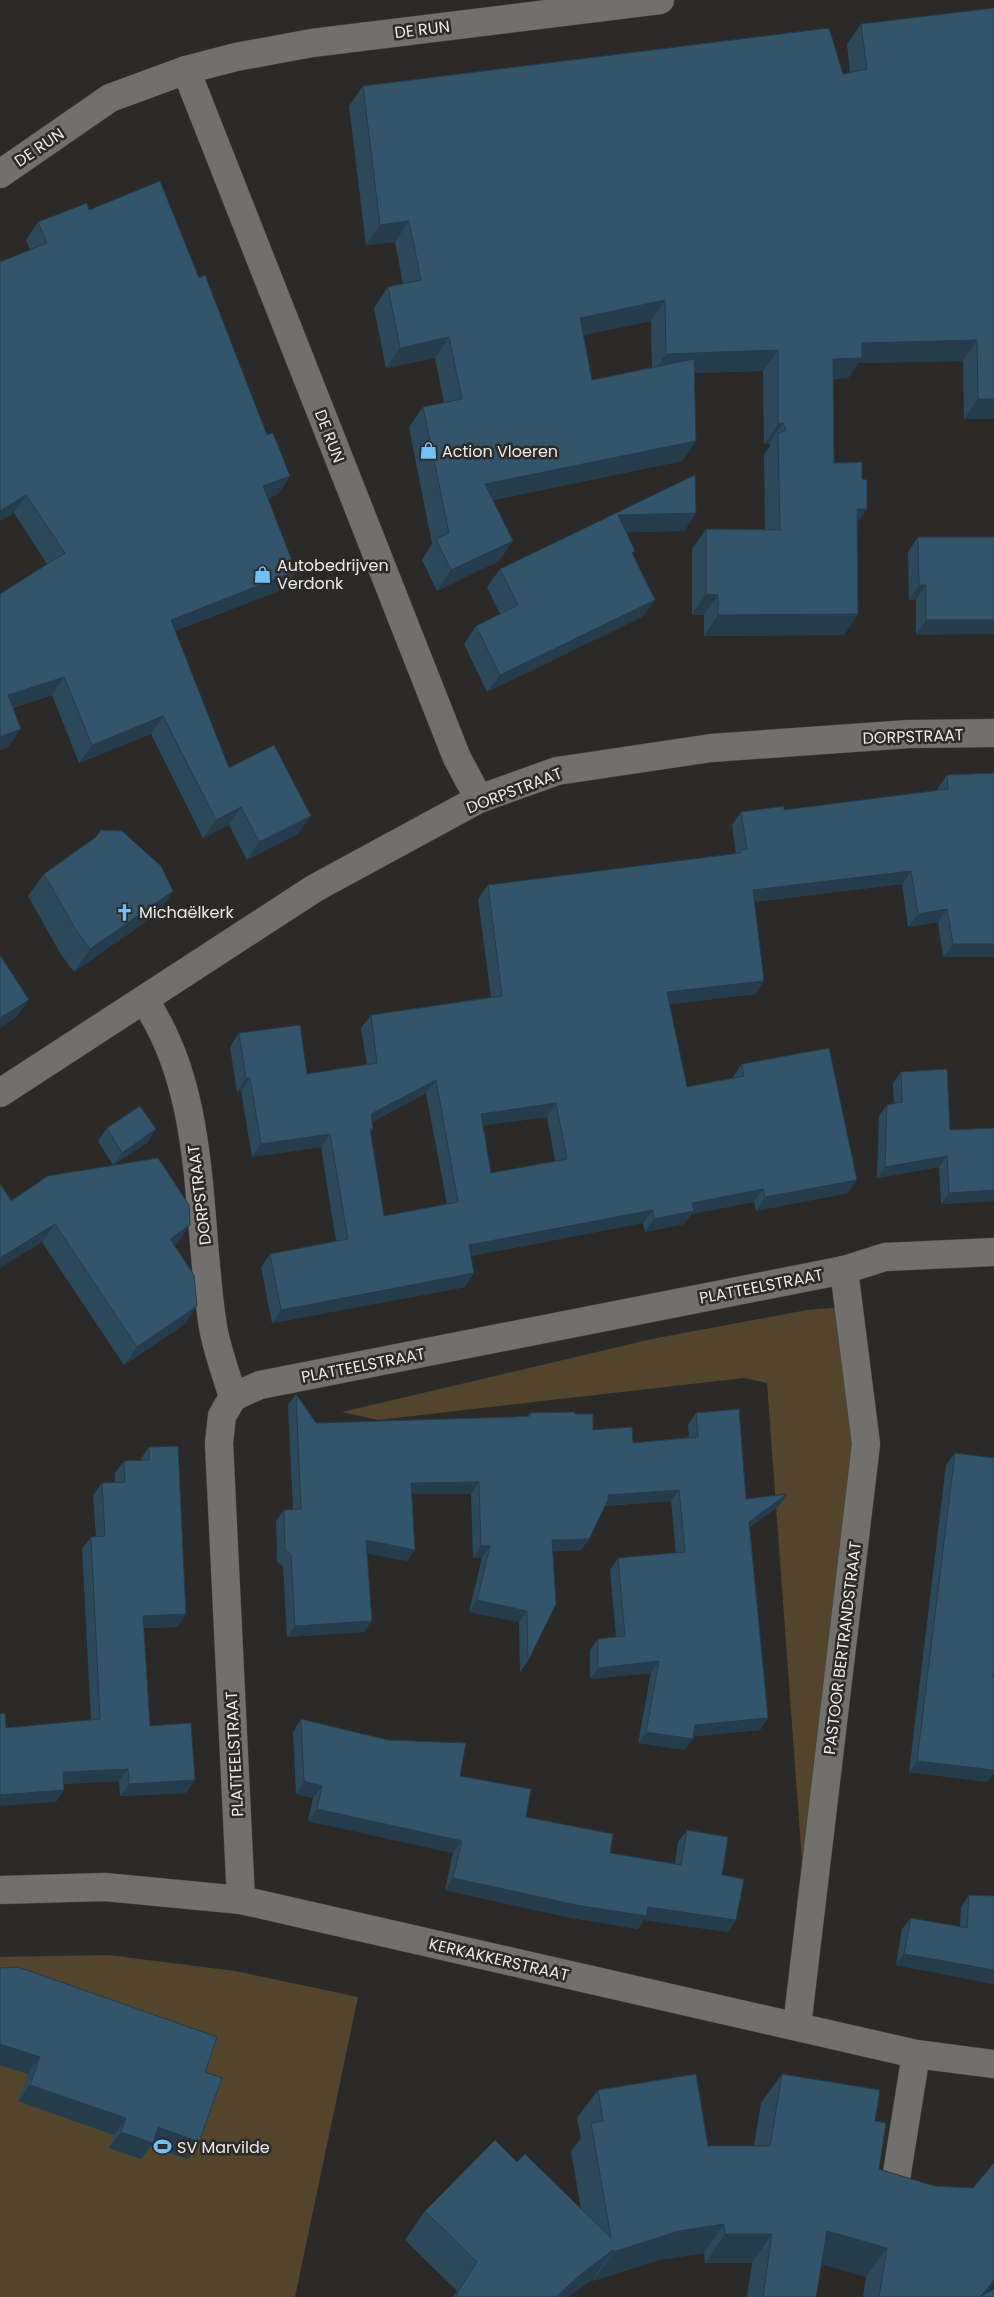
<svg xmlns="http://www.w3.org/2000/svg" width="994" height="2297" font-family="Poppins,sans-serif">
  <rect width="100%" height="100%" fill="#2c2a28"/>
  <g fill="#52452b">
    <polygon points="833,1308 838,1309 853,1411 853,1458 802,1861 767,1383 744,1378 378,1420 342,1412 652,1339 807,1310"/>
    <polygon points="108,1955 235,1971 358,1997 295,2297 0,2297 0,1957"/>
  </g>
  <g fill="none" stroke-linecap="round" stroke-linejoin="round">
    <defs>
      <g id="minor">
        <polyline points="186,70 457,758 479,799"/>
        <polyline points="0,174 110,98 186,70 236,57 312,43 660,0"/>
        <path d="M 144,1000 C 208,1093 196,1220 213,1327 C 217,1350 226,1374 233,1397"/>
        <polyline points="0,1093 315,888 479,799 557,771 711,748 909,734 994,733"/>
        <polyline points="0,1890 105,1887 241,1900 916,2054 994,2064"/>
        <polyline points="241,1900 219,1443 222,1416 233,1397 260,1385 844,1270 885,1257 994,1252"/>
        <polyline points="797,2026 866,1444 844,1270"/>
        <polyline points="896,2179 916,2054"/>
      </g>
    </defs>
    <use href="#minor" stroke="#484745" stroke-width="29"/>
    <use href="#minor" stroke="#72706d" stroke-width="28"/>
  </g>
  <g fill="#2c495c" fill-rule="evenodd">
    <path d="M 994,8 L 993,419 L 964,419 L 963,361 L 859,363 L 848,378 L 833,379 L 834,463 L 857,524 L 858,614 L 844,635 L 704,636 L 704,615 L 692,615 L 692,549 L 706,529 L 765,530 L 764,454 L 770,446 L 769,443 L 764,444 L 763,371 L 694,373 L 696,441 L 682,461 L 493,500 L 513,541 L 499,561 L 437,591 L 422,560 L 432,544 L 409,427 L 423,407 L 444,403 L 435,358 L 386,368 L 374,308 L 388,287 L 403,284 L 395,242 L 366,245 L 349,106 L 363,86 L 843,74 L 850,72 L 847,44 L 861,24 ZM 651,321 L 652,368 L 592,380 L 583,335 Z"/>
    <polygon points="89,210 199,278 267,435 290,476 278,494 268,498 296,571 284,589 175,631 229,768 298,834 247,860 229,825 203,838 151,734 79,763 52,695 13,708 8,747 0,750 0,594 47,564 14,513 0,521 0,262 30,250 26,240 38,222"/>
    <polygon points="695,475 696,513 684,531 626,532 633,554 655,600 642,617 487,692 464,644 476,626 500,614 487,587 500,569"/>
    <polygon points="918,537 994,537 916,635 916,599 909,600 908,552"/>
    <path d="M 994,773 L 994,957 L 943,957 L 938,922 L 908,927 L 902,884 L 754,902 L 764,981 L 755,994 L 669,1004 L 687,1087 L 732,1078 L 742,1064 L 848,1193 L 756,1211 L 754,1202 L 691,1214 L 684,1224 L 645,1232 L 643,1223 L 471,1256 L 465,1287 L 272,1323 L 261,1267 L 270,1254 L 336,1241 L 321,1147 L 252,1157 L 241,1091 L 237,1092 L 230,1047 L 239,1033 L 307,1074 L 367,1065 L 361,1028 L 371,1015 L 491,997 L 478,899 L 488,885 L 736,854 L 732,825 L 741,812 L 784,810 L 938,790 L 938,788 L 947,775 ZM 426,1093 L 447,1204 L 384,1216 L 370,1133 L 373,1129 L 372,1122 ZM 547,1117 L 555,1161 L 491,1173 L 483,1125 Z"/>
    <polygon points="44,874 173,891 158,913 74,972 60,953 28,896"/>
    <polygon points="901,1072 950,1130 994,1128 994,1201 941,1204 939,1167 877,1178 879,1116 887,1105 894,1103 893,1083"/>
    <polygon points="107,1128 148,1142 113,1165 98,1141"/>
    <polygon points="11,1201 178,1243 174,1245 185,1324 124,1365 42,1242"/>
    <polygon points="296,1394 316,1423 513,1417 528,1416 530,1413 575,1414 593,1430 633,1443 689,1437 688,1425 696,1413 746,1499 787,1494 779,1506 750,1527 768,1718 760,1730 694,1736 685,1750 638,1743 651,1673 590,1679 590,1650 598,1639 616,1637 610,1570 618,1558 676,1553 671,1501 605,1506 589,1539 581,1550 553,1551 528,1661 520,1672 519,1622 469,1612 482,1557 473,1558 471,1494 412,1494 407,1561 367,1553 364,1632 287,1637 283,1566 277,1562 276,1521 284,1510 293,1509 288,1405"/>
    <polygon points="149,1447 186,1614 177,1627 144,1628 150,1726 186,1793 120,1796 119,1781 64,1784 56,1802 6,1728 91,1720 82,1549 91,1537 96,1537 93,1495 102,1483 115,1483 115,1473 124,1461 140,1460"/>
    <polygon points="955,1453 993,1678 994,1678 994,1773 987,1782 909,1772 946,1465"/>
    <polygon points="301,1719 460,1776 526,1817 610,1853 675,1864 678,1842 687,1830 722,1875 736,1920 728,1932 644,1920 638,1929 567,1917 445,1890 453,1853 308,1821 313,1798 296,1794 293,1732"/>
    <polygon points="969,1895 994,1896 994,1984 896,1965 902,1929 911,1918 960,1927 961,1907"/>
    <polygon points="0,1968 205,2072 188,2159 151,2146 141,2159 109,2148 114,2135 18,2101 28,2074 0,2065"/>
    <polygon points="782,2074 875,2121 879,2169 934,2186 973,2188 994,2163 994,2284 987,2293 994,2297 863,2297 866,2277 822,2264 816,2297 747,2297 752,2263 705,2263 704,2253 659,2260 593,2281 593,2279 568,2297 453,2297 457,2291 405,2240 425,2211 517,2162 581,2209 571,2151 581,2138 577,2118 598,2090 708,2146 754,2146 761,2103"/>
  </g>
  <g fill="#243c4b">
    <polygon points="409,221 395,242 366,245 380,225"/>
    <polygon points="665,300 651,321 565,339 580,318"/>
    <polygon points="449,337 435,358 386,368 400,348"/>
    <polygon points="977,340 963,361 859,363 848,378 819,379 833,359 862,343"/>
    <polygon points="778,350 763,371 652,374 666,354"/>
    <polygon points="978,399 994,399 994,417 993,419 964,419"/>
    <polygon points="783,423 769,443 764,444 778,424"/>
    <polygon points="696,441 682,461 471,504 485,484"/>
    <polygon points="290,476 278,494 251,504 263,486"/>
    <polygon points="26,495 14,513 0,521 0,511"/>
    <polygon points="857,509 867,509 853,529"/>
    <polygon points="696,513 684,531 605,533 618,515"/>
    <polygon points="513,541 499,561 437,591 451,570"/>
    <polygon points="296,571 284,589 158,637 171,620"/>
    <polygon points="919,585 926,585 916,599 909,600"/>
    <polygon points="706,594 718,595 704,615 692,615"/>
    <polygon points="655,600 642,617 487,692 500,675"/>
    <polygon points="858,614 844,635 704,636 718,615"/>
    <polygon points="926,620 994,620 994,634 916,635"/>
    <polygon points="64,677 52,695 0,712 8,695"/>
    <polygon points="163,716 151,734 79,763 92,745"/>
    <polygon points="21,729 8,747 0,750 0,737"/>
    <polygon points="241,807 229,825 203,838 216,820"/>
    <polygon points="311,816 298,834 247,860 259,842"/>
    <polygon points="911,871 902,884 743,903 753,890"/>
    <polygon points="173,891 158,913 74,972 90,949"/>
    <polygon points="947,909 938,922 908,927 918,914"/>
    <polygon points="953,944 994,944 994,957 943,957"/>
    <polygon points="764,981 755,994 658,1006 667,992"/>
    <polygon points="29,1000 16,1018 0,1028 0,1018"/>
    <polygon points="246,1078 250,1078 241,1091 237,1092"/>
    <polygon points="436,1080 426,1093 361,1127 371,1114"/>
    <polygon points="556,1103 547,1117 472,1127 481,1114"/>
    <polygon points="156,1129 148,1142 113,1165 122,1153"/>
    <polygon points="330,1134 321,1147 252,1157 261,1144"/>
    <polygon points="947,1156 939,1167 877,1178 885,1167"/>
    <polygon points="857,1180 848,1193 756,1211 765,1197"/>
    <polygon points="763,1189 754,1202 691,1214 684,1224 645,1232 654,1219 692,1203"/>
    <polygon points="994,1190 994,1201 941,1204 949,1193"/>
    <polygon points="653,1210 643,1223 460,1258 469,1245"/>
    <polygon points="55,1224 42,1242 0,1268 0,1258"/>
    <polygon points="190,1225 178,1243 157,1257 170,1239"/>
    <polygon points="474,1273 465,1287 272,1323 281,1310"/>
    <polygon points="197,1306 185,1324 124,1365 137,1347"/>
    <polygon points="479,1482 471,1494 403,1494 411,1483"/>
    <polygon points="679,1490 671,1501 600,1506 608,1495"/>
    <polygon points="787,1494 779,1506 741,1533 749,1522"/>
    <polygon points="589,1539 581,1550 544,1552 552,1540"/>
    <polygon points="366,1540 415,1550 407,1561 358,1552"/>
    <polygon points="481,1546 490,1546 482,1557 473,1558"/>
    <polygon points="477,1600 527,1611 519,1622 469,1612"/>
    <polygon points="186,1614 177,1627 134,1628 143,1616"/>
    <polygon points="372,1621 364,1632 287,1637 295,1626"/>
    <polygon points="659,1661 651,1673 590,1679 598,1668"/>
    <polygon points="768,1718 760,1730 687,1737 695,1725"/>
    <polygon points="646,1732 693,1739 685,1750 638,1743"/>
    <polygon points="917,1761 994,1770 994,1773 987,1782 909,1772"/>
    <polygon points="128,1769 119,1781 54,1784 63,1772"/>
    <polygon points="195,1780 186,1793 120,1796 129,1784"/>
    <polygon points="304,1781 322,1786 313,1798 296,1794"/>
    <polygon points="64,1790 56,1802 0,1806 0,1795"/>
    <polygon points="317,1809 462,1841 453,1853 308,1821"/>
    <polygon points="453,1878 648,1907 736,1920 728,1932 644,1920 638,1929 567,1917 445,1890"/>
    <polygon points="904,1954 994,1970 994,1984 896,1965"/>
    <polygon points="0,2044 40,2057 28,2074 0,2065"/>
    <polygon points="30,2085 126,2118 114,2135 18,2101"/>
    <polygon points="158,2127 199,2142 188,2159 151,2146 141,2159 109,2148 121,2132"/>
    <polygon points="724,2224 704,2253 659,2260 593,2281 613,2252 679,2231"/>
    <polygon points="827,2231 887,2248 866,2277 807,2260"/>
    <polygon points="725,2234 772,2234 752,2263 705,2263"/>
    <polygon points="613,2250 593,2279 568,2297 557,2297 580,2275"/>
    <polygon points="994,2280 994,2284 983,2297 980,2297"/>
  </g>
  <g fill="#33556b" stroke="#243c4b" fill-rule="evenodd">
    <polygon points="994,8 994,399 978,399 977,340 862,343 862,358 833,359 834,463 862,462 862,479 867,480 867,509 857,509 858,614 718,615 718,595 706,594 706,529 780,530 778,434 786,430 783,423 778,424 778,350 666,354 665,300 580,318 592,380 694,359 696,441 485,484 513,541 451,570 436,539 449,533 423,407 462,399 449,337 400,348 388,287 421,280 409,221 380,225 363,86 829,28 843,74 867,69 861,24"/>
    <polygon points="160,181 199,278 205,275 267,435 273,433 290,476 263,486 296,571 171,620 229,768 274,745 311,816 259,842 241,807 216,820 163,716 92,745 64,677 8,695 21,729 0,737 0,594 65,553 26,495 0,511 0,262 47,243 38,222 87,203 89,210"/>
    <polygon points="695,475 696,513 618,515 635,551 632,553 655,600 500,675 476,626 518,605 500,569"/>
    <polygon points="918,537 994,537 994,620 926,620 926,585 919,585"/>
    <path d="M 994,773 L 994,944 L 953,944 L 947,909 L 918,914 L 911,871 L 753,890 L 764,981 L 667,992 L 687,1087 L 744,1076 L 742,1064 L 829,1048 L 857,1180 L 765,1197 L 763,1189 L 692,1203 L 694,1211 L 654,1219 L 653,1210 L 469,1245 L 474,1273 L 281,1310 L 270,1254 L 348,1239 L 330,1134 L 261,1144 L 250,1078 L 246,1078 L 239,1033 L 300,1025 L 307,1074 L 377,1063 L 371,1015 L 502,996 L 488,885 L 740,853 L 740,850 L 747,849 L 741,812 L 784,806 L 784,810 L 948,789 L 947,775 ZM 436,1080 L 458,1202 L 384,1216 L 370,1129 L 373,1129 L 371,1114 ZM 556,1103 L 567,1159 L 491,1173 L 481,1114 Z"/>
    <polygon points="101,830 122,831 161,866 173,891 90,949 76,930 44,874 96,837"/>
    <polygon points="0,955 29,1000 0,1018"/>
    <polygon points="947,1069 950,1130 994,1128 994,1190 949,1193 947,1156 885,1167 887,1105 902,1102 901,1072"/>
    <polygon points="140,1106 156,1129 122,1153 107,1128"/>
    <polygon points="158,1158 189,1205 190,1225 170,1239 194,1275 197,1306 137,1347 55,1224 0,1258 0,1183 11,1201 48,1176"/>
    <polygon points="296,1394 316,1423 513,1417 530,1416 530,1413 575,1412 575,1414 593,1414 593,1430 632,1427 633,1443 698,1437 696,1413 739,1409 746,1499 787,1494 749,1522 768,1718 695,1725 693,1739 646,1732 659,1661 598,1668 598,1639 625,1636 618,1558 685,1552 679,1490 608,1495 608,1500 589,1539 552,1540 556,1604 528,1661 527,1611 477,1600 490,1546 481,1546 479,1482 411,1483 415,1550 366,1540 372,1621 295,1626 291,1554 285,1551 284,1510 301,1509"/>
    <polygon points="178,1446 186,1614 143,1616 150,1726 191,1723 195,1780 129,1784 128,1769 63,1772 64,1790 0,1795 0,1714 5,1713 6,1728 100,1719 91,1537 105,1536 102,1483 125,1482 124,1461 149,1460 149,1447"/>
    <polygon points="955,1453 994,1458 994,1666 993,1678 994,1678 994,1770 917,1761"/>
    <polygon points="301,1719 388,1740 466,1743 460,1776 531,1789 526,1817 613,1834 610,1853 681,1865 687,1830 728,1837 722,1875 744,1879 736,1920 648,1907 646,1916 576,1905 453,1878 462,1841 317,1809 322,1786 304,1781"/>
    <polygon points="969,1895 994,1896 994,1970 904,1954 911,1918 967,1928"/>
    <polygon points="18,1967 217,2037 205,2072 222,2078 199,2142 158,2127 153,2143 121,2132 126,2118 30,2085 40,2057 0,2044 0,1968"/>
    <polygon points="696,2074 708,2146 770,2146 782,2074 880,2090 875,2121 886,2123 879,2169 934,2186 973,2188 994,2163 994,2280 981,2296 994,2289 994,2297 879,2297 887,2248 827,2231 816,2297 763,2297 772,2234 725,2234 724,2224 679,2231 613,2252 613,2250 580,2275 558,2295 557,2297 456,2297 459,2290 477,2262 425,2211 495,2140 517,2162 525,2154 611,2238 591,2123 603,2121 598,2090"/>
  </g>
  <defs>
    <symbol id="shop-bare" viewBox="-9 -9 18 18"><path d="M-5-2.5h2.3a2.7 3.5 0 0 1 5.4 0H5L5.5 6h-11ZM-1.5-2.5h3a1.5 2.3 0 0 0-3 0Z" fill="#72c1f5" stroke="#2c2a28" stroke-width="2.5" paint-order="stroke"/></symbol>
    <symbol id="church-bare" viewBox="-9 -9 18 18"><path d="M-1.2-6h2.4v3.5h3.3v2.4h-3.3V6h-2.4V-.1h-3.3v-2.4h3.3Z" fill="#72c1f5" stroke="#2c2a28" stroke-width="2.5" paint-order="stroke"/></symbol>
    <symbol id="stadium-bare" viewBox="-9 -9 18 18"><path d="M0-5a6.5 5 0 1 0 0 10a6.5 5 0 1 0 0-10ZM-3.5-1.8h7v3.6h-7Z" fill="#72c1f5" stroke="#2c2a28" stroke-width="2.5" paint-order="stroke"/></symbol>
  </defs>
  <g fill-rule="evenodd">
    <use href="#shop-bare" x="416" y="438" width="25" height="25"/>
    <use href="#shop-bare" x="250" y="562" width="25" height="25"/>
    <use href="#church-bare" x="112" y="900" width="25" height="25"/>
    <use href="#stadium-bare" x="150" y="2134" width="25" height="25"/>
  </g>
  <g text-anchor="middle" stroke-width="5" stroke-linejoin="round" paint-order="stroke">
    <g font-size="16" fill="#edecea" stroke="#2c2a28">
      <text transform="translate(422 29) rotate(-7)" y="6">DE RUN</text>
      <text transform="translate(39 147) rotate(-34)" y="6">DE RUN</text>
      <text transform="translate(330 436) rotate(69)" y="6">DE RUN</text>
      <text transform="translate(913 736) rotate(-2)" y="6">DORPSTRAAT</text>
      <text transform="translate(514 790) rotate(-21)" y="6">DORPSTRAAT</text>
      <text transform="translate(199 1195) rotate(-97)" y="6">DORPSTRAAT</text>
      <text transform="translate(761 1286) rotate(-11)" y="6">PLATTEELSTRAAT</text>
      <text transform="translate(363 1365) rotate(-11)" y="6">PLATTEELSTRAAT</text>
      <text transform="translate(842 1648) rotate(-83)" y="6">PASTOOR BERTRANDSTRAAT</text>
      <text transform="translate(234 1754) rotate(-93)" y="6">PLATTEELSTRAAT</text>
      <text transform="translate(499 1959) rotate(13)" y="6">KERKAKKERSTRAAT</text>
    </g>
    <g font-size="16" fill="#edecea" stroke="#2c2a28" text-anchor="start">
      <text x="442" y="457">Action Vloeren</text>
      <text x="277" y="571">Autobedrijven<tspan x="277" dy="18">Verdonk</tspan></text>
      <text x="139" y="918">Michaëlkerk</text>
      <text x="177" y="2153">SV Marvilde</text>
    </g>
  </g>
</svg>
